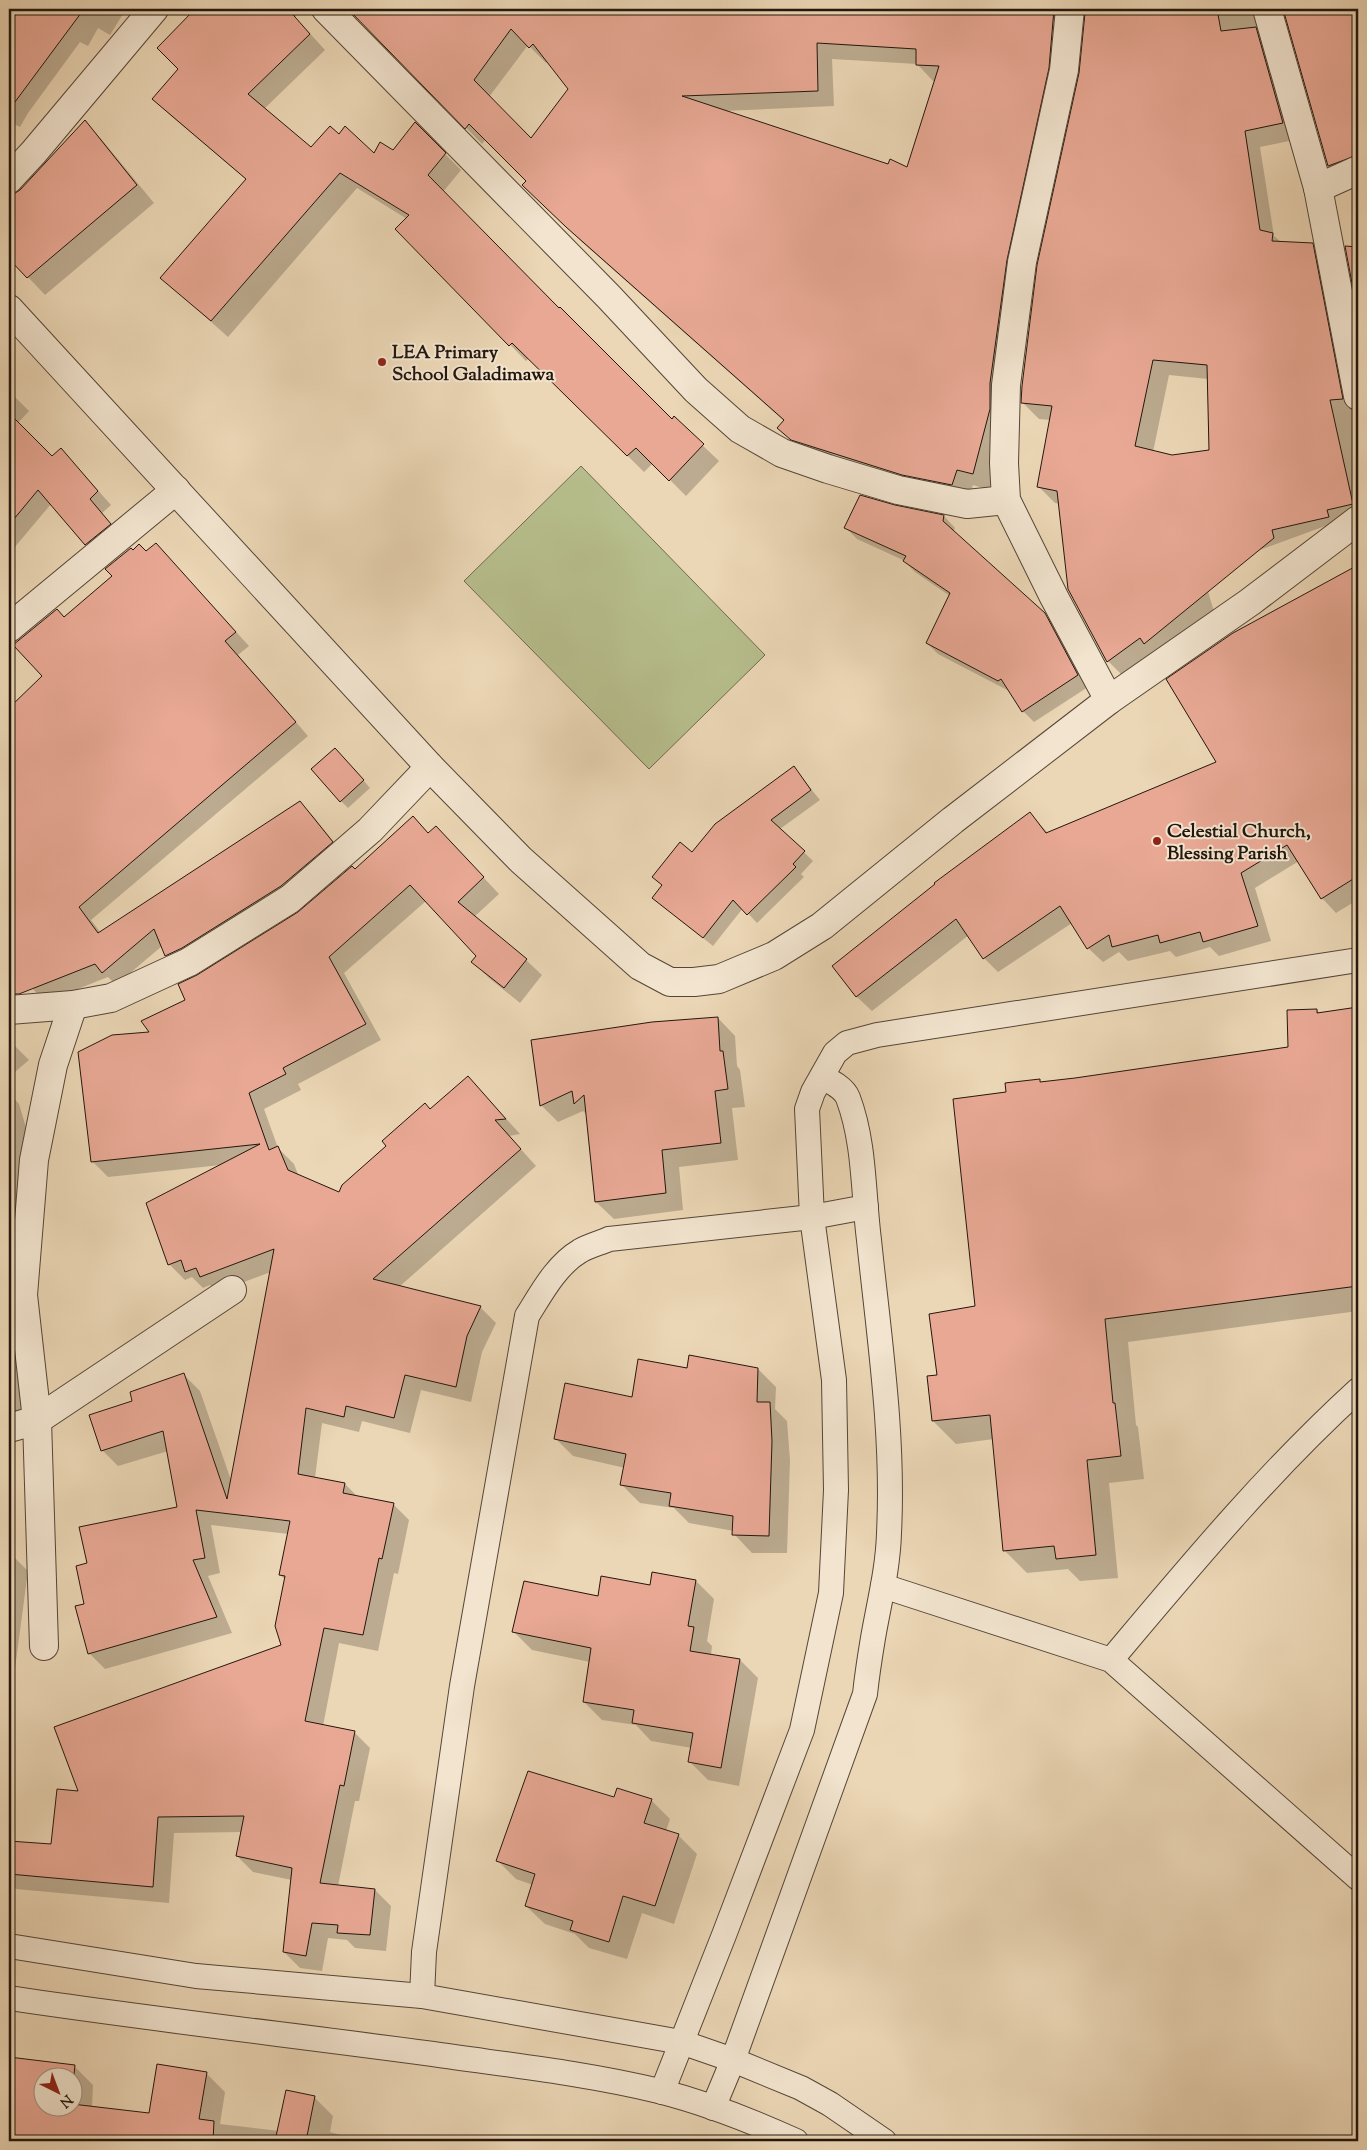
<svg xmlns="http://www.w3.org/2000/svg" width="1367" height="2150" font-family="'Sorts Mill Goudy',serif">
  <rect width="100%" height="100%" fill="#ebd6b5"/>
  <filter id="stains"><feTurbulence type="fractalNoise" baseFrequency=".004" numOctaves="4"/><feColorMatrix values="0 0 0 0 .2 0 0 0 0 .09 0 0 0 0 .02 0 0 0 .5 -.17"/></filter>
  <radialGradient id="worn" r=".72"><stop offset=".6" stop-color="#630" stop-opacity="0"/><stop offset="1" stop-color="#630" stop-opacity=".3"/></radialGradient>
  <polygon fill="#b7be8d" stroke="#6d6a4d" points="581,466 765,655 649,769 464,581"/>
  <g fill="#0003" fill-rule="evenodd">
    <polygon points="9,9 126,9 110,35 98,28 88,46 80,42 28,113 20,127 10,122 9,124"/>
    <polygon points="189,9 303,9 295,17 325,50 264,109 311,149 339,136 374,155 393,152 415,124 461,170 443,192 559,310 672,420 674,418 719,461 686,496 653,463 644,472 529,358 526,361 397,229 407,219 357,188 228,337 162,278 247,180 170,115 153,99 180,69 193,12"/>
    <path d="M 356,9 L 1358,9 L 1358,177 L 1345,182 L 1329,166 L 1285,10 L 1279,10 L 1299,139 L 1260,147 L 1274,236 L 1281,242 L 1312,245 L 1329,261 L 1358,412 L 1358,514 L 1202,571 L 1215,615 L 1124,677 L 1108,661 L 1060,504 L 1055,503 L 1039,487 L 1050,420 L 1039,419 L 1022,402 L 1081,72 L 1087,9 L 1080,10 L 1005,426 L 989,490 L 973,485 L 968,501 L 795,444 L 779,428 L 784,421 L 583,243 L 540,201 L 528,181 L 486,139 L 482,144 L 353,12 ZM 528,45 L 546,63 L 548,61 L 570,89 L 531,139 L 489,97 ZM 832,59 L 917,64 L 933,81 L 936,81 L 908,168 L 889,166 L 724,111 L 834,106 ZM 1169,375 L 1208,379 L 1210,451 L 1172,456 L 1153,452 Z"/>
    <polygon points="85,122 102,140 154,203 45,295 9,257 9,237 30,219 21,191"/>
    <polygon points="1358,188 1358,308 1347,247 1358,248 1353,191"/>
    <polygon points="9,391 29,411 17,424 52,458 61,449 111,505 102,513 123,538 99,557 51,504 9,554"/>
    <polygon points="895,507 944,516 955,528 953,532 1056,625 1088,687 1034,722 1023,711 1011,692 938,654 927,643 950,596 915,572 903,560 857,539 846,528"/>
    <polygon points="156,544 249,646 238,655 308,736 91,920 101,933 300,803 313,816 345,856 180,968 166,955 162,946 116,985 108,977 45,1002 32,988 20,956 9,960 9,709 44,676 65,618 113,577 133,551 146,553"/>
    <polygon points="1358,567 1358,906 1354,902 1336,913 1322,898 1299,861 1255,888 1271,941 1219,956 1210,947 1176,957 1170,951 1128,961 1119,952 1103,962 1088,948 1072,923 998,972 984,958 969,935 872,1011 857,997 833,966 1030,814 1049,834 1217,763 1234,634"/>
    <polygon points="342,756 370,788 348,808 341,801"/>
    <polygon points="794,768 820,800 780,829 813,861 801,874 804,877 757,923 743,908 713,946 654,898 663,886 654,877 692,854"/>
    <path d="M 413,818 L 429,834 L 452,844 L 499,894 L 474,917 L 526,960 L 542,975 L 520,1003 L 489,978 L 473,962 L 478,956 L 426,901 L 344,973 L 381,1040 L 298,1084 L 301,1090 L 264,1109 L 278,1148 L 294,1164 L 299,1177 L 339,1194 L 468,1077 L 520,1134 L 509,1136 L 536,1166 L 399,1287 L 480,1307 L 496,1323 L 482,1352 L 471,1402 L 421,1390 L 410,1433 L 362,1421 L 359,1432 L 322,1423 L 315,1478 L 345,1484 L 358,1497 L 393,1504 L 409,1520 L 398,1574 L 394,1573 L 378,1651 L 339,1643 L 323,1726 L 354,1732 L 370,1748 L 359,1801 L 355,1801 L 338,1886 L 375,1890 L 391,1906 L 386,1951 L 355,1948 L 347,1940 L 328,1938 L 322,1971 L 300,1968 L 284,1952 L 292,1880 L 253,1872 L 237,1856 L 242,1832 L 174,1833 L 169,1903 L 16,1889 L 9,1882 L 9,1842 L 52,1845 L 80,1793 L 283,1646 L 286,1580 L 280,1575 L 289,1534 L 211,1525 L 220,1573 L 208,1576 L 232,1633 L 105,1669 L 89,1653 L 85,1605 L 88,1564 L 179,1508 L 168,1451 L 118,1466 L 102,1450 L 134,1401 L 184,1375 L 200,1391 L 232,1483 L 271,1272 L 217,1292 L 210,1285 L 203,1288 L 192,1277 L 185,1280 L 169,1264 L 221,1165 L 108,1177 L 92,1161 L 152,1033 L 186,1001 L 198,976 L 299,913 L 355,871 ZM 243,1514 L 297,1520 L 296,1522 L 243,1516 Z"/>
    <polygon points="1358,1008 1358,1311 1128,1342 1136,1425 1138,1427 1144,1479 1109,1483 1118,1578 1080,1581 1068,1569 1027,1573 1004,1550 994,1439 956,1444 933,1421 939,1376 977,1308 1007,1094 1039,1080 1042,1083 1290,1048 1317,1010 1320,1014"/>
    <polygon points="718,1018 735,1036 737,1066 740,1070 745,1107 732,1108 738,1160 679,1167 683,1210 614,1219 596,1202 587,1115 583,1111 558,1122 541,1105"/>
    <polygon points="15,1046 29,1060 9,1077 9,1047"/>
    <polygon points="9,1093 19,1104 35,1158 21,1162 14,1227 15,1323 20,1328 23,1426 9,1438"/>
    <polygon points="688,1369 758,1369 776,1387 775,1409 787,1421 790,1460 787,1553 752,1553 734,1534 734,1531 689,1523 674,1508 640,1503 622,1485 625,1468 573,1456 555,1438"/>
    <polygon points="9,1449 15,1457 13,1498 9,1498"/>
    <polygon points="9,1556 14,1557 28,1571 9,1713"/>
    <polygon points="696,1581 714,1599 707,1641 712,1646 711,1655 740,1660 758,1678 739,1786 708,1780 690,1762 692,1748 651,1741 636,1725 602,1720 584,1702 590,1662 532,1650 514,1632 599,1598 651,1586"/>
    <polygon points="615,1798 651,1800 670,1819 666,1831 678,1835 697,1854 674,1924 642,1913 627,1959 589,1948 575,1934 545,1924 526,1906 533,1885 516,1879 498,1861"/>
    <path d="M 10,2059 L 74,2066 L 93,2085 L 92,2107 L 150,2114 L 206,2073 L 225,2092 L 220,2124 L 279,2131 L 314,2097 L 333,2116 L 330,2132 L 363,2141 L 9,2141 ZM 42,2078 L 72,2078 L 72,2108 L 42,2108 Z"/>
  </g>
  <g fill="#e8a894" stroke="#23160d" fill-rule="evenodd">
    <polygon points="9,9 84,9 9,110"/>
    <polygon points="195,9 288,9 310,34 248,94 311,147 330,126 339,134 345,126 374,153 380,142 393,150 415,122 446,153 428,175 559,308 560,307 672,419 674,416 704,444 669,481 636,448 627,456 512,343 509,346 395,229 409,215 340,173 211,321 160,278 246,179 152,99 178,69 157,48"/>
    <path d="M 348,9 L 1054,9 L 1049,68 L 1007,260 L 990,383 L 990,409 L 973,474 L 957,470 L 952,485 L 902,475 L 791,440 L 777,428 L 784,420 L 566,227 L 522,185 L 526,181 L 469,124 L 465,129 ZM 511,29 L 529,48 L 533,44 L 568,89 L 531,138 L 474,80 ZM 817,43 L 916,49 L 916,65 L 939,66 L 907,167 L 890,159 L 888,164 L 682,96 L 818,91 Z"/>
    <path d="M 1126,9 L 1217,9 L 1221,31 L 1256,27 L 1283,123 L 1245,131 L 1260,230 L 1273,233 L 1272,241 L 1313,243 L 1343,399 L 1330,400 L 1353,504 L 1327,510 L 1329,517 L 1272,530 L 1274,538 L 1144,644 L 1140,638 L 1107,662 L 1068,589 L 1057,491 L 1037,487 L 1052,406 L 1021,403 L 1022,386 L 1037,265 L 1079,73 L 1085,13 ZM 1153,360 L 1207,365 L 1209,450 L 1172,455 L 1135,446 Z"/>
    <polygon points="1283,9 1358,9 1358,155 1328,166"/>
    <polygon points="85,120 137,185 27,278 9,259 9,197 20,190"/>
    <polygon points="1345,246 1358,247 1358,315"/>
    <polygon points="9,413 52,456 61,448 98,491 90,499 111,524 85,545 38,490 9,525"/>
    <polygon points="860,495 895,505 944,515 943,521 1045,613 1078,675 1022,712 1001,679 998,681 926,643 950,593 903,561 906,556 844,528"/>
    <polygon points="156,543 236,632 225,641 296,722 79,907 98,933 300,801 333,842 281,886 182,948 165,956 154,929 102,973 95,964 19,994 9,994 9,708 42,676 13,645 57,609 64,617 112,576 105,569 131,548 133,550 139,544 146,551"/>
    <polygon points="1358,565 1358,876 1321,899 1287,845 1241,873 1258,926 1203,942 1200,932 1160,943 1158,935 1112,947 1109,935 1087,949 1060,906 983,959 956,919 856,997 832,966 935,884 934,883 1030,812 1046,833 1216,762 1166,679 1233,633"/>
    <polygon points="335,748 364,780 340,802 311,769"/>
    <polygon points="794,766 811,790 771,820 805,851 793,864 796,867 747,915 733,900 703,938 652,898 662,885 652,877 680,842 692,852 715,824"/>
    <polygon points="413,816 428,833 436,826 484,877 458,902 527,959 504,988 471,962 476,956 410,885 329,957 366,1024 283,1068 286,1074 249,1093 269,1150 278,1146 288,1170 339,1192 342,1185 386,1146 382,1141 425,1103 430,1109 468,1076 506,1119 495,1120 521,1149 373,1279 481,1306 467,1336 456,1387 405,1375 394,1418 346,1406 344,1417 306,1408 298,1474 345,1483 343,1493 394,1503 382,1559 379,1558 363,1635 324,1628 305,1721 355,1731 344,1786 340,1785 320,1883 375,1889 370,1935 337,1933 338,1925 312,1923 306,1956 283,1952 292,1868 236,1856 244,1816 158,1817 153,1887 9,1874 9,1841 51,1844 57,1789 78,1791 54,1727 281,1645 275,1626 285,1576 279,1575 290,1521 196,1510 205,1558 193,1560 217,1617 88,1654 75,1606 84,1604 76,1566 87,1563 79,1527 177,1507 163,1431 101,1451 89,1415 132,1401 130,1392 184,1373 227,1499 274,1249 200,1277 196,1268 185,1272 181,1260 168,1265 146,1203 260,1144 91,1162 78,1052 112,1035 149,1032 141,1021 185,1000 178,984 197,975 298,912 352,866 355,869"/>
    <polygon points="1358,1007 1358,1286 1105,1319 1113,1403 1115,1403 1121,1456 1087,1460 1096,1555 1056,1559 1054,1546 1003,1551 990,1415 932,1421 927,1376 937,1375 929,1314 975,1306 953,1099 1006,1092 1005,1083 1040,1079 1040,1082 1075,1078 1288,1047 1287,1010 1317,1009 1317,1013"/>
    <polygon points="718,1017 720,1051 723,1051 728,1089 715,1091 721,1143 662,1150 666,1193 595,1202 584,1095 574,1104 572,1091 540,1106 531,1040 652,1022"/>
    <polygon points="689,1355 758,1368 757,1402 770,1402 772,1441 769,1536 732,1535 733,1516 669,1506 671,1493 620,1485 626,1454 554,1439 565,1383 632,1397 638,1359 687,1368"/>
    <polygon points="652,1572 696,1580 688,1626 694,1627 690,1651 740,1659 721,1768 688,1762 693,1733 632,1723 634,1710 583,1702 591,1648 512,1632 524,1581 598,1596 601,1576 650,1585"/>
    <polygon points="528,1771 614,1797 617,1788 652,1799 644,1823 679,1834 655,1906 623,1896 609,1942 570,1930 573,1921 525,1906 535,1874 496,1861"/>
    <polygon points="9,2057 75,2065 72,2094 72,2078 42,2078 42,2108 72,2108 72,2104 149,2113 157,2064 207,2072 199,2119 214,2121 213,2141 9,2141"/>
    <polygon points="286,2090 315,2096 306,2141 275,2141"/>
  </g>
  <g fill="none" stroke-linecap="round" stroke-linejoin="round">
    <defs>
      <g id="lane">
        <polyline points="883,1586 1111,1660 1358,1878"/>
        <path d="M 1111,1660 C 1190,1566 1267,1473 1358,1390"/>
        <polyline points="9,1946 196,1976 422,1996 681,2042 733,2060 801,2088 830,2104 884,2141"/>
        <path d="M 422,1996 L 424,1952 L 462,1686 L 527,1316 C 541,1294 556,1265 580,1251 C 588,1246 600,1243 609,1239 L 812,1217 L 866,1207"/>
        <path d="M 9,1998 C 150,2019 291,2035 433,2054 C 508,2065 585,2073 659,2091 C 706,2103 752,2121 796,2141"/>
        <polyline points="662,2092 724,1935 802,1730 831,1593 836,1490 834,1380 812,1217 807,1109 813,1092 835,1053 847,1043 877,1035 1358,960"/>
        <path d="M 713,2108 L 733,2060 L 865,1694 C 867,1675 870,1656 873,1638 C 879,1603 888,1569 889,1533 C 894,1435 879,1337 869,1240 C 863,1193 865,1143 848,1098 C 844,1088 832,1082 822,1077"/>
      </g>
      <g id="street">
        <polyline points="326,9 609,297 696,390 740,429 782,453 828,469 898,490 967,504 1006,500"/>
        <polyline points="1070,9 1064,70 1022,262 1006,385 1004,463 1006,500 1054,597 1109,700"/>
        <polyline points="1267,9 1318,188 1358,396"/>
        <polyline points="9,179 34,152 154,9"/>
        <polyline points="1318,188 1358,170"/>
        <polyline points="9,309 430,767 521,860 640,966 670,982 694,982 719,979 774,956 822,926 953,820 1109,700 1250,602 1358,520"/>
        <polyline points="9,628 176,490"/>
        <polyline points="9,1010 73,1005 111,998 189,962 290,899 370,830 430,767"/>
        <polyline points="9,1428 37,1420 232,1290"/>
        <polyline points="44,1646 37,1420 23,1295 34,1160 53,1065 73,1005"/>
      </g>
    </defs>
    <use href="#lane" stroke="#554637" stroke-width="26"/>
    <use href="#street" stroke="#554637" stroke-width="30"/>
    <use href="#lane" stroke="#f2e4cf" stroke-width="24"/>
    <use href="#street" stroke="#f2e4cf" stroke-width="28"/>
  </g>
  <g fill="#8f2418" stroke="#f2e4cf" stroke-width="2">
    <circle cx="382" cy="362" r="5"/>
    <circle cx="1157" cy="841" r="5"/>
  </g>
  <g text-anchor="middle" stroke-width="4" stroke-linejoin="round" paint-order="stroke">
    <g font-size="19" font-weight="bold" fill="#23160d" stroke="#f2e4cf" text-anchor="start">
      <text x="392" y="358">LEA Primary<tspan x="392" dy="22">School Galadimawa</tspan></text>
      <text x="1167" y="837">Celestial Church,<tspan x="1167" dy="22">Blessing Parish</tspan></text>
    </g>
  </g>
  <rect width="1367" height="2150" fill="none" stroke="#ebd6b5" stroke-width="30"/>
  <rect x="10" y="10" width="1347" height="2130" fill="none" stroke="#23160d" stroke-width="2.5"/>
  <rect x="15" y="15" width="1337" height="2120" fill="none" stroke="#23160d"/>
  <g transform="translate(58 2092) rotate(138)"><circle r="24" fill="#f2e4cf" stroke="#9f9281"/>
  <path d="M0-4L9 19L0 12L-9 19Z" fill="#8f2418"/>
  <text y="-8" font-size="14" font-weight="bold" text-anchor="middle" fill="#23160d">N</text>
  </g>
  <rect width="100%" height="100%" filter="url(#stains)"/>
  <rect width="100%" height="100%" fill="url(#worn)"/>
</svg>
